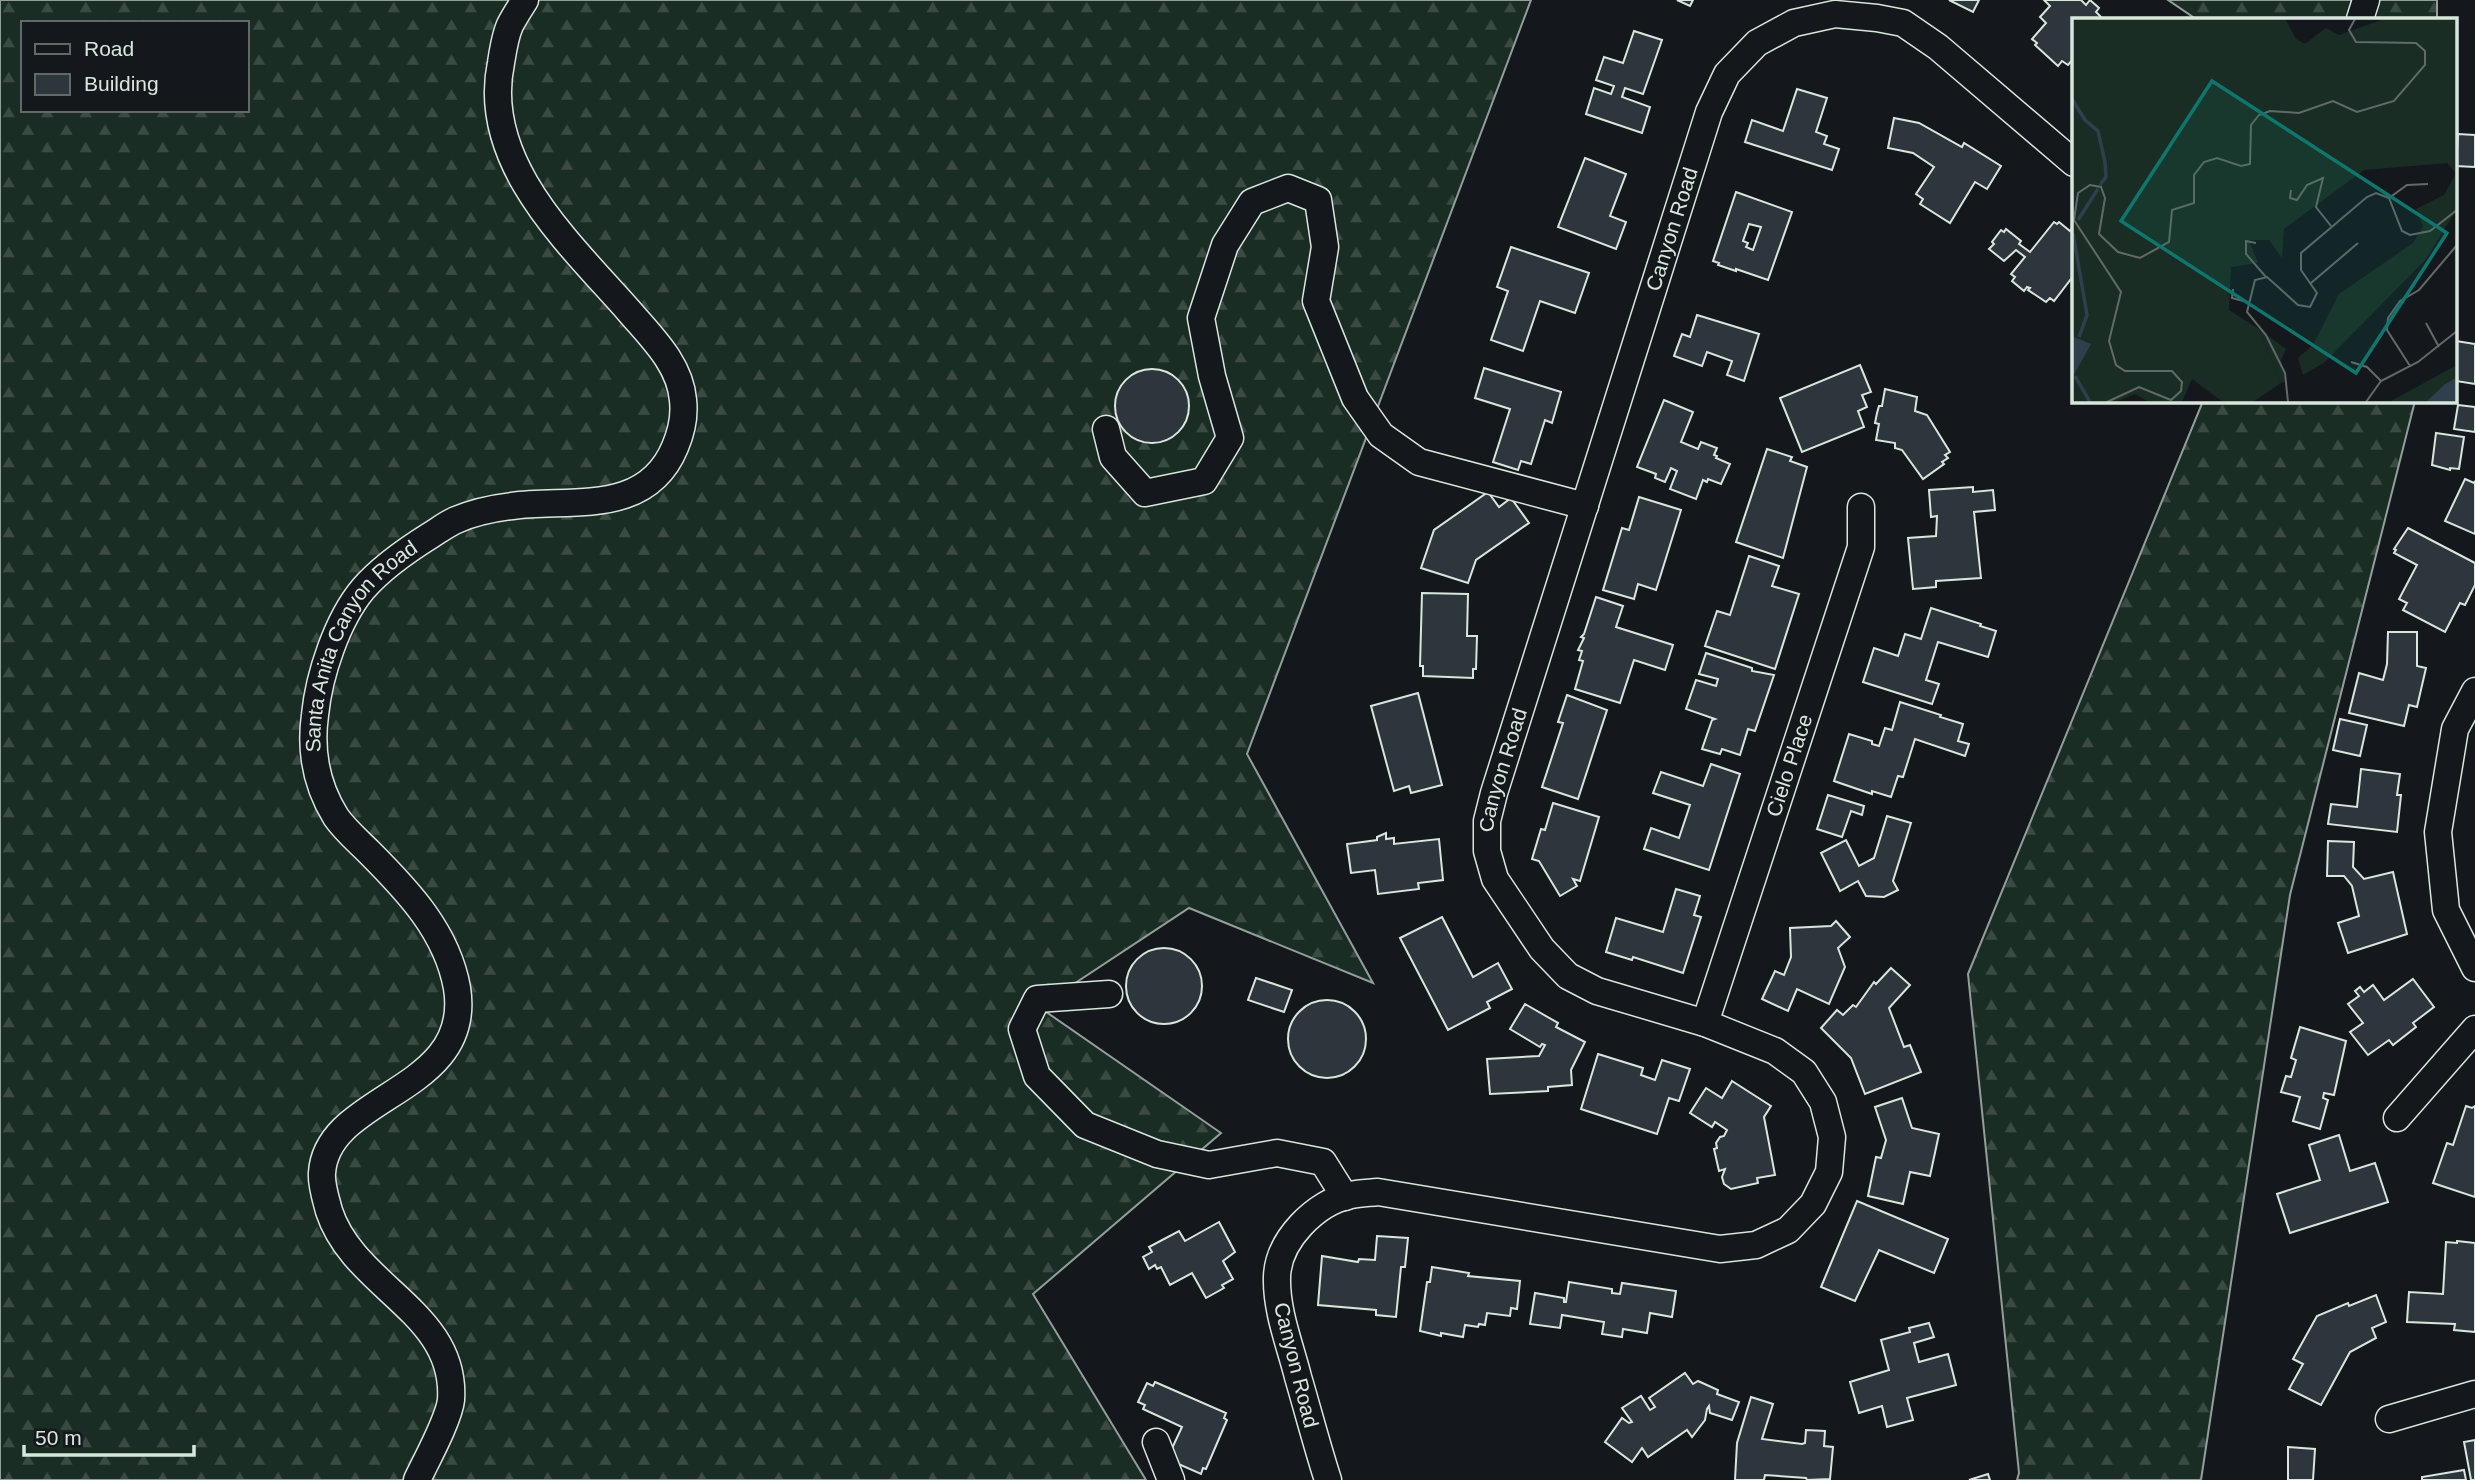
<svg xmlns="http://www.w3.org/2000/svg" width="2475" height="1480" font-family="Helvetica,sans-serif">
  <defs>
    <pattern id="forest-firs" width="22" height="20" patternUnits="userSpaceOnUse" patternTransform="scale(1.75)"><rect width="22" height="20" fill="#1a2d24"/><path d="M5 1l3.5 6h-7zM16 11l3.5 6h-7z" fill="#3b4b43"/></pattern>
  </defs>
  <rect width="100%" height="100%" fill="#14181c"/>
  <g fill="url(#forest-firs)" stroke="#939e99" stroke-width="2" fill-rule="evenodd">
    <path d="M 0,0 L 1531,0 L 1247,754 L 1373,983 L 1189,908 L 1039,1007 L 1221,1133 L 1033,1294 L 1146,1480 L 0,1480 ZM 23,23 L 247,23 L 247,110 L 23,110 Z"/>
    <polygon points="2168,0 2437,0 2437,19 2196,19"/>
    <polygon points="2203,401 2415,401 2290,895 2201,1480 2017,1480 2019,1473 1968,974"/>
  </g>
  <g fill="#2c363c" stroke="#d8e6dc" stroke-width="2" fill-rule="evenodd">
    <polygon points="1677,0 1693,0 1690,6"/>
    <polygon points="1949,0 1979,0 1973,12"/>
    <polygon points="2044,0 2081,0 2086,5 2090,0 2099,8 2096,12 2101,17 2099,19 2074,19 2074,58 2068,65 2062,61 2058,66 2035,45 2037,43 2032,39 2046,23 2040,17 2050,6"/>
    <polygon points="1634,31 1662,40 1643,94 1625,88 1622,97 1650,107 1642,133 1586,114 1594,88 1611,94 1614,86 1596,80 1604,57 1623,63"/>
    <polygon points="1797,89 1827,98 1816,132 1827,136 1824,144 1839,149 1832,170 1745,142 1752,120 1783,131"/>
    <polygon points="1894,118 1919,123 1962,147 1964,143 2001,166 1987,189 1975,182 1950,223 1920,204 1923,199 1916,194 1934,167 1913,153 1888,148"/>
    <polygon points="2458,134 2475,135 2475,167 2456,166"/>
    <polygon points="1585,158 1626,174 1610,216 1626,222 1616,249 1558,227"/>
    <path d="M 1736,192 L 1792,212 L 1768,280 L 1736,269 L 1736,271 L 1718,265 L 1719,263 L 1713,261 ZM 1749,224 L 1761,227 L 1753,250 L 1746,247 L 1748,243 L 1743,241 Z"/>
    <polygon points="2054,222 2057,224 2059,222 2070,231 2074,226 2074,275 2054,301 2050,298 2046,302 2028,290 2030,288 2027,287 2024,291 2012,281 2015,277 2011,274 2025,257 2016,250 2004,261 1989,249 1994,244 1992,242 2001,230 2004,232 2006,229 2021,241 2019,244 2030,252"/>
    <polygon points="1511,247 1589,273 1575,313 1540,301 1523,351 1491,340 1508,291 1497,287"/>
    <polygon points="1697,315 1759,334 1744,381 1727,375 1732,361 1707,352 1702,366 1674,356 1682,334 1690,337"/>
    <polygon points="2456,341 2475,344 2475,384 2456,381"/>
    <polygon points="1860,365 1871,392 1862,395 1867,407 1858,411 1864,427 1802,452 1780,398"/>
    <polygon points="1484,368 1561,392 1552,423 1545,420 1531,464 1521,461 1518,470 1493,462 1510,409 1475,398"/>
    <circle cx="1152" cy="406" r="37"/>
    <polygon points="1885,389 1917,397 1915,411 1927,415 1950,452 1945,455 1948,458 1942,462 1944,464 1923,479 1902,450 1895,448 1895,443 1876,440 1879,424 1875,423 1877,413 1879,406 1882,406"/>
    <polygon points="1664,400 1693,412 1681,442 1698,449 1701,442 1717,448 1714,455 1717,456 1716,458 1730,464 1721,484 1708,479 1707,482 1703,480 1696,499 1670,489 1677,471 1671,468 1665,482 1655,478 1656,474 1637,467"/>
    <polygon points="2458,405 2475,407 2475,432 2454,429"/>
    <polygon points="2436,433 2464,437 2459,469 2450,468 2450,470 2432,465"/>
    <polygon points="1767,449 1792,457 1790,461 1807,467 1783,558 1736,542"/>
    <polygon points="2465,479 2474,483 2475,481 2475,534 2445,521"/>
    <polygon points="1973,487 1973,492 1993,490 1995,510 1974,512 1981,578 1936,581 1936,587 1913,589 1908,538 1936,536 1937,516 1931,517 1929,490"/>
    <polygon points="1488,492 1499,507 1511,498 1529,523 1476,560 1468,583 1421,568 1434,530"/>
    <polygon points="1639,497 1681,510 1656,590 1638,584 1634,599 1603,590 1622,528 1629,530"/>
    <polygon points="2408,528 2475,563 2475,585 2465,605 2460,603 2445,632 2403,610 2407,603 2399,599 2417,565 2394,553 2396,550 2394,549"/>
    <polygon points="1749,556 1779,566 1772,586 1799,594 1775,669 1705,646 1717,611 1730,615"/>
    <polygon points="1422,593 1468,594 1467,636 1477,636 1476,669 1473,669 1473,678 1423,676 1423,666 1420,666"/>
    <polygon points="1596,597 1623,606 1616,627 1673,645 1665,670 1634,660 1620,703 1575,689 1583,661 1579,660 1582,651 1578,650 1584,638 1581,637 1584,634"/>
    <polygon points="1931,608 1981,624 1980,626 1996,631 1988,657 1938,642 1926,680 1939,684 1932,704 1863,682 1874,648 1898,656 1905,634 1921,639"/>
    <polygon points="2388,632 2417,632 2417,666 2426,668 2417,707 2409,705 2404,726 2349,713 2359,673 2383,680 2387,664"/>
    <polygon points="1706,653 1752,668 1752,671 1774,675 1755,731 1748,729 1740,755 1722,749 1720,754 1702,749 1712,720 1715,719 1686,709 1696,680 1716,686 1718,679 1699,674"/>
    <polygon points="1418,693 1442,785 1411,793 1409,786 1394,791 1371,706"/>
    <polygon points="1567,695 1607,710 1578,799 1542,787 1563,723 1558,722"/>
    <polygon points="1900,702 1941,715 1940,717 1963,724 1958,741 1969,744 1965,756 1915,739 1903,777 1898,776 1891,797 1872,791 1872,794 1834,781 1849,734 1872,741 1872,744 1879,746 1885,728 1892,730"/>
    <polygon points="2340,719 2367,725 2360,756 2333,750"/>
    <polygon points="1711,764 1740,774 1709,870 1644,849 1651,828 1679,838 1690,805 1653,793 1661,772 1703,786"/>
    <polygon points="2361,769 2400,774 2397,795 2401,795 2397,832 2328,824 2331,804 2357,807"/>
    <polygon points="1828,795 1864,806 1862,815 1851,811 1842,837 1817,829"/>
    <polygon points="1553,803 1599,817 1580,881 1573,879 1577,886 1560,896 1539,861 1532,859 1541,829 1545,830"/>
    <polygon points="1887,816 1911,823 1893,881 1898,890 1884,897 1866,896 1858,881 1840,891 1821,853 1846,840 1859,866 1874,858"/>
    <polygon points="1386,833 1386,839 1394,838 1394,844 1439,839 1443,880 1418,883 1419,889 1378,894 1375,870 1351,873 1347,844 1377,840 1377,837"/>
    <polygon points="2328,841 2354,842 2353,867 2364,879 2393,872 2407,934 2348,953 2338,923 2359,916 2352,886 2344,876 2327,876"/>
    <polygon points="1676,889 1700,896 1694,915 1701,917 1683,973 1633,957 1632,960 1606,952 1616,918 1663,932"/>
    <polygon points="1442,917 1473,977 1498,963 1512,989 1487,1002 1490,1008 1448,1030 1400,938"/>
    <polygon points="1836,921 1850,937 1838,948 1845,967 1829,1004 1797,989 1788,1011 1762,999 1775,971 1784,975 1791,957 1790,928 1831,926"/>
    <circle cx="1164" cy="986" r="38"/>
    <polygon points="1891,968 1910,985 1889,1008 1904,1047 1910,1045 1921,1072 1865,1094 1851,1058 1821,1028 1837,1010 1843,1015 1853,1005 1856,1007 1874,982 1876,984"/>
    <polygon points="1256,978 1292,990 1284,1012 1248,1000"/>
    <polygon points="2413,979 2434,1007 2413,1023 2416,1027 2393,1045 2389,1040 2368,1055 2350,1032 2363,1023 2348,1004 2359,996 2355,991 2360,987 2364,992 2373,985 2384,1000"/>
    <circle cx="1327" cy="1039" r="39"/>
    <polygon points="1525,1004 1558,1023 1556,1027 1585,1042 1571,1070 1572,1085 1548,1087 1548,1091 1490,1094 1487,1059 1539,1056 1545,1045 1542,1044 1540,1047 1510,1029"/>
    <polygon points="2300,1027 2346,1041 2334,1095 2324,1093 2323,1098 2328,1100 2320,1129 2293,1121 2300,1097 2281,1092 2286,1076 2291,1077 2296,1060 2291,1058"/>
    <polygon points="1598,1054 1643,1068 1641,1075 1655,1080 1662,1060 1690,1069 1679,1101 1669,1098 1657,1134 1581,1109"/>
    <polygon points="1732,1081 1771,1106 1764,1117 1775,1175 1757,1178 1758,1183 1731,1189 1724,1184 1722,1177 1725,1169 1719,1171 1714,1149 1717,1148 1716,1143 1720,1137 1724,1136 1727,1130 1715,1122 1712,1127 1690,1113 1706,1088 1722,1098"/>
    <polygon points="1902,1098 1912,1128 1939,1134 1930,1176 1910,1172 1903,1204 1868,1196 1876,1157 1881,1158 1886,1140 1875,1107"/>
    <polygon points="2466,1106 2472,1108 2475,1106 2475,1197 2433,1183 2447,1143 2453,1145"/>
    <polygon points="2339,1135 2350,1171 2375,1163 2388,1202 2290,1233 2277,1194 2320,1180 2309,1145"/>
    <polygon points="1857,1201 1948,1239 1934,1273 1879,1250 1855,1301 1821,1287"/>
    <polygon points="1219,1222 1235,1252 1223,1261 1233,1279 1222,1285 1224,1288 1206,1298 1192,1273 1170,1285 1161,1267 1157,1269 1155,1265 1149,1269 1143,1257 1152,1252 1149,1247 1179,1231 1185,1241"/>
    <polygon points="1377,1236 1408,1238 1405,1267 1401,1267 1396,1317 1376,1315 1376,1310 1318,1305 1322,1256 1358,1262 1359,1259 1375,1260"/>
    <polygon points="2457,1241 2475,1243 2475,1332 2454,1330 2455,1324 2407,1322 2409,1292 2443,1294 2446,1242 2457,1243"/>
    <polygon points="1432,1267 1469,1273 1468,1276 1520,1281 1517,1309 1511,1308 1510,1316 1487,1313 1485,1325 1479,1324 1478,1327 1465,1325 1463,1337 1441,1333 1441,1336 1420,1331 1427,1282 1430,1282"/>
    <polygon points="1569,1282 1612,1289 1612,1293 1620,1294 1622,1283 1676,1291 1672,1317 1650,1313 1647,1333 1623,1329 1622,1337 1602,1334 1604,1322 1562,1315 1560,1328 1530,1324 1535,1293 1564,1298 1564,1302 1566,1302"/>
    <polygon points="2376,1295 2386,1322 2372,1328 2376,1338 2350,1352 2321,1405 2289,1389 2303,1364 2293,1359 2317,1316 2348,1303 2349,1306"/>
    <polygon points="1929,1323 1934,1337 1914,1343 1919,1362 1948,1354 1956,1385 1907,1398 1913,1420 1887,1427 1882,1406 1859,1413 1850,1382 1889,1370 1881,1340 1910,1332 1909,1328"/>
    <polygon points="1685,1373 1693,1384 1698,1381 1718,1390 1717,1394 1739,1402 1732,1420 1710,1413 1709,1406 1707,1409 1705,1420 1692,1437 1687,1430 1648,1457 1642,1448 1632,1462 1605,1442 1622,1418 1629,1423 1632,1422 1622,1408 1641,1396 1650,1410 1655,1407 1649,1398"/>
    <polygon points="1155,1382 1226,1413 1224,1418 1227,1420 1206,1469 1203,1468 1201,1474 1167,1459 1182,1427 1143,1409 1145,1405 1138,1402 1147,1383 1153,1386"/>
    <polygon points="1751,1397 1773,1404 1762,1439 1802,1444 1805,1443 1806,1430 1825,1431 1824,1446 1833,1447 1830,1479 1807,1480 1806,1478 1765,1475 1764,1480 1735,1480 1737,1443"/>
    <polygon points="2475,1440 2475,1480 2471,1480 2464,1442"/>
    <polygon points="2288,1447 2315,1449 2313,1480 2288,1480"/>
    <polygon points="2464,1470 2466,1480 2422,1480 2422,1477"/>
    <polygon points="1988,1474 1990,1480 1969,1480"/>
  </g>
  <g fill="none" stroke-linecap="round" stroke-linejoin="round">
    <defs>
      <g id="minor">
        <polyline points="2360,19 2366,0"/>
        <polyline points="1106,429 1113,457 1145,493 1204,481 1230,438 1212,376 1201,318 1225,245 1252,202 1288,188 1318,200 1325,247 1316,301 1355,398 1381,435 1419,462 1585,506"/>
        <polyline points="2475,691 2455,729 2438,832 2446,910 2475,968"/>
        <polyline points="1109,994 1037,999 1022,1029 1037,1076 1085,1125 1157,1154 1209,1165 1277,1153 1323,1162 1345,1197"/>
        <path id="s1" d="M 1705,1023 L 1861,547 L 1861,507"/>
        <polyline points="2397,1118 2475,1029"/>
        <polyline points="2389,1419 2475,1394"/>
        <polyline points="1156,1442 1171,1480"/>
        <path id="s2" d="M 417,1480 C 426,1461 449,1419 451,1400 C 457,1312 354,1288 329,1211 C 326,1199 321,1185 322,1173 C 327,1093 474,1094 457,988 C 447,932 408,891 369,852 C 358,841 345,830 336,817 C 316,785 310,751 315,715 C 319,675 337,620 363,589 C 381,568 407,550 431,535 C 439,530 447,524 456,520 C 472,513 495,508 512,506 C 571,498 646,517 675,447 C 681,433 685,417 683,400 C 680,364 652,338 629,311 C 569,243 480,162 501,63 C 503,50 505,36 510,25 C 514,17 520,8 525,0"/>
        <path id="s3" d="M 1328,1480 C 1317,1446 1308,1411 1298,1377 C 1290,1345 1276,1311 1277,1277 C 1278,1240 1316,1202 1351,1195 C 1360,1193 1369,1193 1378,1192 L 1720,1249 L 1756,1245 L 1788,1230 L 1813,1204 L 1829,1172 L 1832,1137 L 1823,1102 L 1804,1072 L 1775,1051 L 1705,1023 L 1597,991 L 1568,976 L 1542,949 L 1495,879 L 1487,851 L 1487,821 L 1494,793 L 1709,112 L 1727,74 L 1757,43 L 1794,23 L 1835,14 L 1877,18 L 1903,23 L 1938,47 L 2074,163"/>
      </g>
    </defs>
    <use href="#minor" stroke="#d8e6dc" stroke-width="29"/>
    <use href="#minor" stroke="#14181c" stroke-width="26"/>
  </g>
  <g text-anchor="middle" stroke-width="5" stroke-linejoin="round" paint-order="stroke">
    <g font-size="21" fill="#d8e6dc" stroke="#14181c">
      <text dy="7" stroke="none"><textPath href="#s3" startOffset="2009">Canyon Road</textPath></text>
      <text dy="7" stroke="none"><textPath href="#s2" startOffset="1004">Santa Anita Canyon Road</textPath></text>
      <text dy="7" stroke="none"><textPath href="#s1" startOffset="271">Cielo Place</textPath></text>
      <text dy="7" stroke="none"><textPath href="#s3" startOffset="1442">Canyon Road</textPath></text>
      <text transform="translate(1296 1365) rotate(76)" y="7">Canyon Road</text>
    </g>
  </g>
  <g transform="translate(2072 18)">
    <rect width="385" height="385" fill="#14181c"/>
    <path d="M 187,311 L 214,331 L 209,342 L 214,363 L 209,365 Z" fill="#1a2d24"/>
    <path d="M 0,1 L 213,1 L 224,21 L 233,26 L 254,10 L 267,17 L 312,1 L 385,1 L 385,191 L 354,241 L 253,344 L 231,357 L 226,340 L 241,327 L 267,276 L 341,225 L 351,208 L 344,191 L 372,177 L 384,155 L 375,145 L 292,152 L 212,211 L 210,240 L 197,222 L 177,222 L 186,245 L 159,249 L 157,292 L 187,311 L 209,365 L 181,384 L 151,384 L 120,361 L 110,384 L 77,384 L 63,376 L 44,384 L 1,384 ZM 385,347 L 385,384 L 319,384 L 319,383 Z" fill="#1a2d24"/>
    <path d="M 0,318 L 19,326 L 0,360 ZM 385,359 L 385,384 L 354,384 L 372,367 Z" fill="#2f3f4d"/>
    <path fill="none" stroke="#2f3f4d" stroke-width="3.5" d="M 0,81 L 13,102 L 26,113 L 33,144 L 34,159 L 28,167M 6,202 L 26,171M 1,215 L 15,297 L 7,319M 3,358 L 18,384"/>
    <path fill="none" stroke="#626a69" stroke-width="2" d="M 219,172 L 218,180 L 225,182 L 235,167 L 251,160 L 244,189 L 259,208M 317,180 L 335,167 L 356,166M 184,225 L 174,223 L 174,236 L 194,259M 239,265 L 286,225M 161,271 L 160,280 L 175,284M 354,305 L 367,329M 279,344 L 295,349 L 309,363M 338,348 L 315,312 L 316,300 L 328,283 L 347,272 L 385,227M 35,384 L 67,369 L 99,382 L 109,373 L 110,364 L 100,353 L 53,353 L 44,347 L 37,323 L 49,274 L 2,202 L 6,175 L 18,167 L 29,169 L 33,180 L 27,216 L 46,234 L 68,240 L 97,224 L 100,192 L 122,185 L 122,157 L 132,144 L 145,140 L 169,148 L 178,146 L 179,107 L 187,97 L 198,93 L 227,95 L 261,83 L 285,94 L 322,83 L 353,47 L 353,33 L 344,25 L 284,24 L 277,12 L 283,1M 216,384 L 213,355 L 194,317 L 175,294 L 183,262 L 195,259 L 226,287 L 238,289 L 245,275 L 229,252 L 229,235 L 295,179 L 304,175 L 317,180 L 330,213 L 338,217 L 358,213 L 385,192M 294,384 L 309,363 L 346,344 L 385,313"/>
    <path fill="#0f766e" fill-opacity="0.15" stroke="#0f766e" stroke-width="3.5" d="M 140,63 L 375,215 L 284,355 L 49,203 Z"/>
    <rect width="385" height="385" fill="none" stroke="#d8e6dc" stroke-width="3.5"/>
  </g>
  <rect x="21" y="21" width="228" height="91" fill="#14181c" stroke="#626a69" stroke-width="2"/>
  <rect x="35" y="44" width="35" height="10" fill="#14181c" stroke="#626a69" stroke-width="2"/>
  <text x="84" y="56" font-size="21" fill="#d8e6dc">Road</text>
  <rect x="35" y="74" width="35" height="21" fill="#2c363c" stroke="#626a69" stroke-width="2"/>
  <text x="84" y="91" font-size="21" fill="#d8e6dc">Building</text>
  <path d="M24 1445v10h170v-10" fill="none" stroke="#d8e6dc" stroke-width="3.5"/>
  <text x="35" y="1445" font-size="21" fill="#d8e6dc" stroke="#14181c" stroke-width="5" paint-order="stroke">50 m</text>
</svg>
